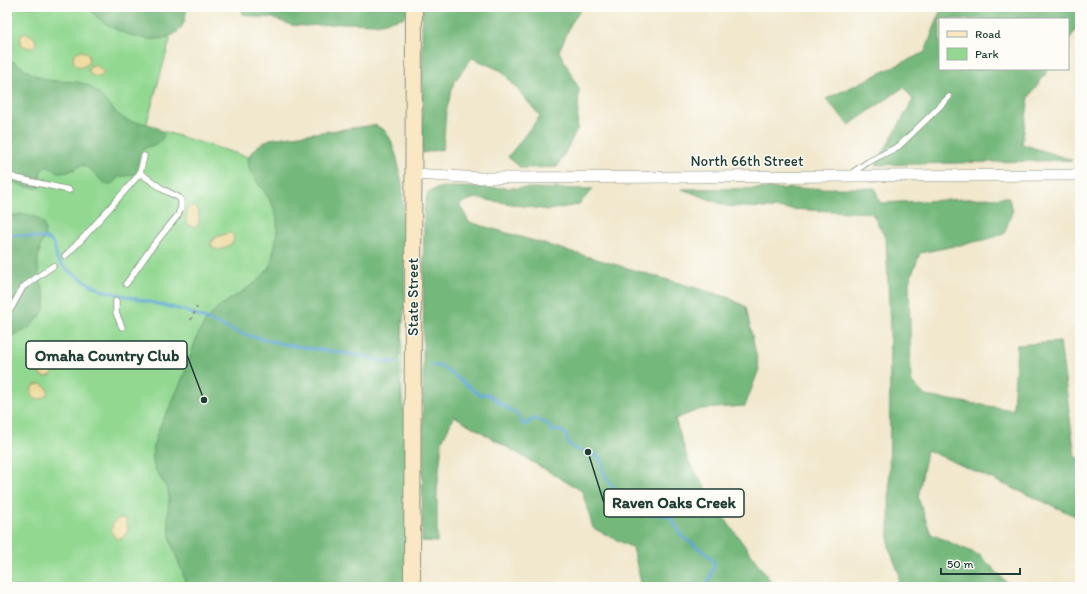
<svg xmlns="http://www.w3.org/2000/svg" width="1087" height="594" font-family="Itim,sans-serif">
  <rect width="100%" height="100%" fill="#fdfcf7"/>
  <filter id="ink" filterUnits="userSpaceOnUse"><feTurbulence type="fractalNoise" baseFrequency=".025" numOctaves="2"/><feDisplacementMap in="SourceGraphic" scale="8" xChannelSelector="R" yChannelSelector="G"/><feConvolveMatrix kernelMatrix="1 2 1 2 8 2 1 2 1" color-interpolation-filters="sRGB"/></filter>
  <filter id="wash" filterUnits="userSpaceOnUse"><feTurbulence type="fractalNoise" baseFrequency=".012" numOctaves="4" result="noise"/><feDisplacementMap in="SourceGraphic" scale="16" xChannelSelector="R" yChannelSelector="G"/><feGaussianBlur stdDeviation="0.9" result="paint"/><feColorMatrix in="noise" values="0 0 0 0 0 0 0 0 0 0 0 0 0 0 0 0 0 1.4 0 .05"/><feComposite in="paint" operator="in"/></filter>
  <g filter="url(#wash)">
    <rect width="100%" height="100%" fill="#f1e8ce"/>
    <polygon fill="#92d891" stroke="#588a62" points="7,7 159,7 170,40 146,126 268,163 403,212 401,587 7,587"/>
    <g fill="#75b87b" stroke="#4a7a58">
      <path d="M 89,7 L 186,7 C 189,61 106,37 89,7 Z"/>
      <polygon points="241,7 409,7 407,15 402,18 377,24 347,23 304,26 291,25 273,18 256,17 243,14"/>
      <polygon points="422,7 583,7 572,22 559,51 579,89 577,130 557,167 521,168 508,157 540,116 502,71 472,58 454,82 446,112 443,149 422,153"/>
      <polygon points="942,7 991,7 995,10 1002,7 1080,7 1080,24 1068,41 1068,19 940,19 940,69 1049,69 1029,97 1022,144 1072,160 876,165 913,100 904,87 849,125 826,99 925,52"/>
      <path d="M 7,59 C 20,64 31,75 44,79 C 59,84 75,78 89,86 C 102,94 110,109 123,118 C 138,127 150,118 164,134 C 161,148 146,143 140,153 C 137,158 139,171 134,174 C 130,176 122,176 118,177 L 114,182 L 108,185 C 97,179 93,168 82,165 C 68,172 64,177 49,167 L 43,168 L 40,173 L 40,186 L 38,188 C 27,188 15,185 7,177 Z"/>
      <path d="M 375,125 L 384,130 L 390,138 L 397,158 L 402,184 L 404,219 L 405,300 L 399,359 L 399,378 L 405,422 L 407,587 L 186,587 C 184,569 173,554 170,536 C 169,529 168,521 168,515 C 168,506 170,499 168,491 C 167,487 164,484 162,480 C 155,470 151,463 153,450 C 155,432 166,416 173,400 C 177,392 180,383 184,375 C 192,355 195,331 211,315 C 228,296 255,289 269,268 C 272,264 272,258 273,253 C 277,239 280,220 273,206 C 260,179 226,160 270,139 Z"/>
      <polygon points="442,187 593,189 578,205 548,210 475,198 459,204 469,222 727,297 746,307 759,369 745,406 701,409 675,419 688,460 722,515 775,587 642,587 633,548 593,528 582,491 454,416 442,441 437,492 437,542 422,541 424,209 428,192"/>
      <polygon points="875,188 880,203 1008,197 1013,210 1004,234 984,240 920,253 909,282 911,381 925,396 1013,410 1017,345 1060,342 1075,457 1080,459 1080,518 927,450 918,498 931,534 981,556 1011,587 898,587 899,573 889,548 890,328 886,239 872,213 727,206 682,189"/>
      <path d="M 21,214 C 30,214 41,217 44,226 C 47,234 42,240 40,247 C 39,252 38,260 38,265 C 38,292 58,301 32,325 C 25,331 17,336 7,335 L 7,217 Z"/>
    </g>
    <g fill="#eeda9e" stroke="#868c69">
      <path d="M 25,33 C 31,34 36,37 36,44 L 33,48 L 28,48 L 20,44 L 21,35 Z"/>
      <circle cx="81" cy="59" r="8"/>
      <polygon points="95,64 104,72 100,77 95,77 88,72 89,67"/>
      <polygon points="191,206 195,206 199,211 199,224 195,227 188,225 186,221 187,211"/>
      <polygon points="228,233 231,233 234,237 233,243 220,250 213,248 211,243 214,238"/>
      <polygon points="48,361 52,364 55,370 52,375 45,377 40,375 38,370 43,363"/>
      <path d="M 41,384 C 46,386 49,389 47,395 L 41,399 L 34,399 L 31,395 L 32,387 L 35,385 Z"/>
      <path d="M 122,518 L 126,520 L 128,530 L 123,538 C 108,543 108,519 122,518 Z"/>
    </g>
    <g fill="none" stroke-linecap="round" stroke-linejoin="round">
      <g stroke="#5ea7d5" stroke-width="3">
        <polyline points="7,234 44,238 51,241 54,245 57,259 66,269 88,283 101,290 186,311 240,333 262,339 288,345 363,356 379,361 398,363"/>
        <polyline points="431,365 443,367 480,395 488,394 511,411 517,413 523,424 528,424 531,420 536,419 549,425 552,431 559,430 566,434 568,443 575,449 588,452 599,457 602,463 603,473 617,492 648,512 661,515 670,516 682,536 709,556 715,564 707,587"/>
      </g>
    </g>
  </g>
  <g filter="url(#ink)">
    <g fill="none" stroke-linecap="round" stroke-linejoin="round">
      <defs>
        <g id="lane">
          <polyline points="7,174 16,178 69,190"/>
          <polyline points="849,175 868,162 899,146 932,114 949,97"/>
          <polyline points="65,256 84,237 137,177 140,173 144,156"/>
          <polyline points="126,284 152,247 178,215 181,207 181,200 178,197 164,190 140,173"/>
          <polyline points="116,301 116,313 122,327"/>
          <polyline points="7,313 12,307 23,287 53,266"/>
        </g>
        <polyline id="street" points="414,174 481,178 1080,175"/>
        <polyline id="secondary" points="412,587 414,7"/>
      </defs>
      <use href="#lane" stroke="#889281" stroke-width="7"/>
      <use href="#street" stroke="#889281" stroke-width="12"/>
      <use href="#secondary" stroke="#889281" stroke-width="18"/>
      <polyline stroke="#889281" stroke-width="2" stroke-dasharray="3 3" stroke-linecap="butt" points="191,320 197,307"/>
      <use href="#lane" stroke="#fff" stroke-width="5.5"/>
      <use href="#street" stroke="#fff" stroke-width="11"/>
      <use href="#secondary" stroke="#fae7c3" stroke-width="16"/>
    </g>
  </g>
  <g text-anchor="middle" stroke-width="3" stroke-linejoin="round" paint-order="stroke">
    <g font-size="15" fill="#1f3d34" stroke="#fdfcf7">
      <text x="747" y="166">North 66th Street</text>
      <text transform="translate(413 297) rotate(-90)" y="5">State Street</text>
    </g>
  </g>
  <path fill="none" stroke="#1f3d34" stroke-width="1.5" d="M204 400L187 355M588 452L604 503"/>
  <g fill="#1f3d34" stroke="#fdfcf7" stroke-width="1.5">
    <circle cx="204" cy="400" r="4"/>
    <circle cx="588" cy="452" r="4"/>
  </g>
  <g fill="#fdfcf7" stroke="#1f3d34" stroke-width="1.5">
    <rect x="26" y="341" width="161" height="28" rx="4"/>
    <rect x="604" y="489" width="140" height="28" rx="4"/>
  </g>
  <g font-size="16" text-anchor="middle" font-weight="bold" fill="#1f3d34">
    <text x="107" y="361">Omaha Country Club</text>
    <text x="674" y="508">Raven Oaks Creek</text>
  </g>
  <rect width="1087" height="594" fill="none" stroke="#fdfcf7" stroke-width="24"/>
  <rect x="939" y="18" width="130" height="52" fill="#fdfcf7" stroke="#a4b0a9"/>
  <rect x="947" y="31" width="20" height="6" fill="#fae7c3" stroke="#a4b0a9"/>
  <text x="975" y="38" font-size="12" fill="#1f3d34">Road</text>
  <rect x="947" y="48" width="20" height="12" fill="#92d891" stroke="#a4b0a9"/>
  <text x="975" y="58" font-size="12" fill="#1f3d34">Park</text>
  <path d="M941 568v6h79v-6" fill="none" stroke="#1f3d34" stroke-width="2"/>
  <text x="947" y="568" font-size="12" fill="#1f3d34" stroke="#fdfcf7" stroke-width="3" paint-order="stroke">50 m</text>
</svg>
